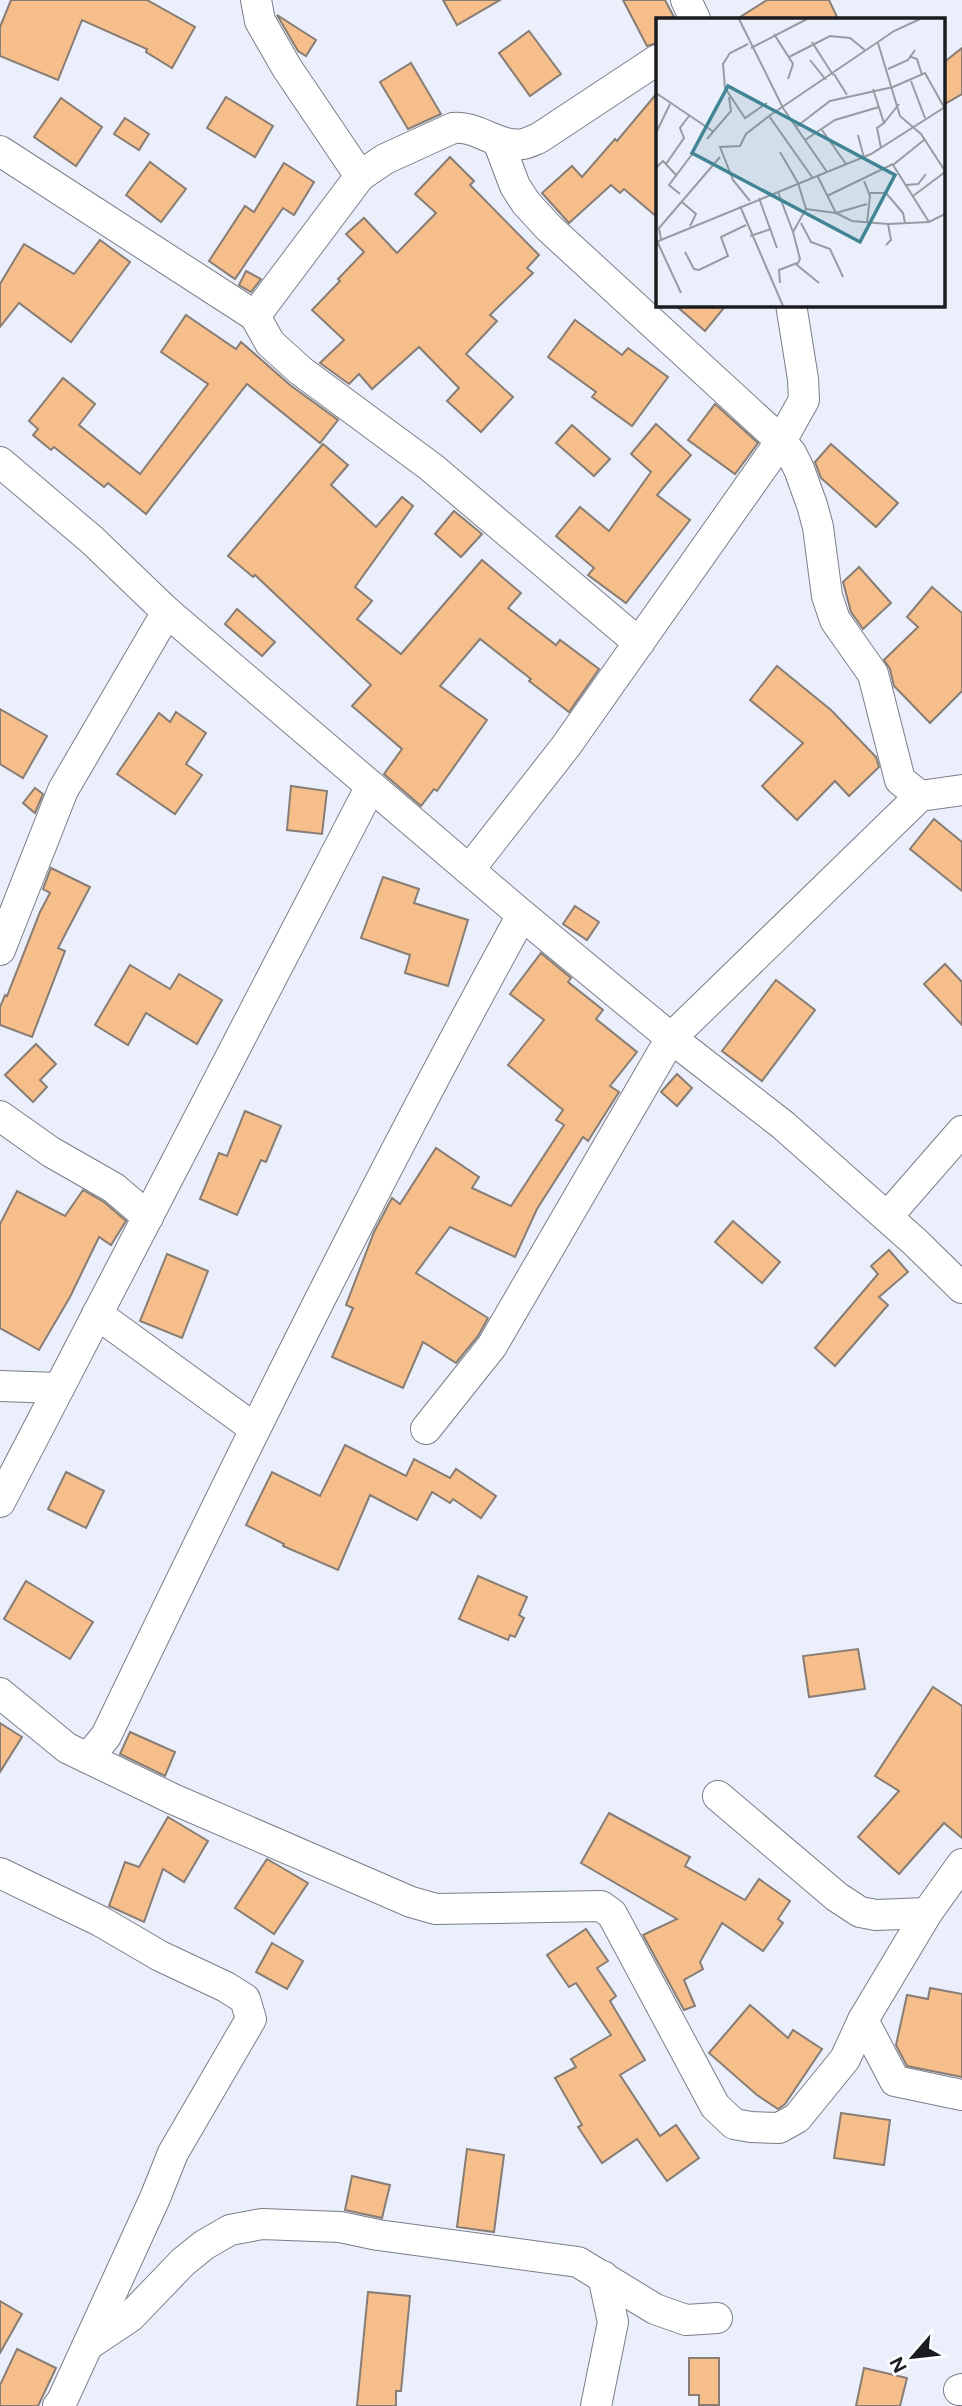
<svg xmlns="http://www.w3.org/2000/svg" width="962" height="2406" font-family="Figtree,sans-serif">
  <rect width="100%" height="100%" fill="#ebeffb"/>
  <g fill="#f6be8b" stroke="#877d75" stroke-width="2">
    <polygon points="11,0 147,0 195,27 172,68 146,52 147,49 82,20 58,80 0,56 0,27"/>
    <polygon points="443,0 500,0 457,25"/>
    <polygon points="623,0 665,0 675,19 657,19 657,43 647,46"/>
    <polygon points="767,0 829,0 838,19 737,19"/>
    <polygon points="277,15 316,40 306,56 298,51"/>
    <polygon points="529,31 561,74 530,96 499,53"/>
    <polygon points="962,48 962,94 943,105 943,63"/>
    <polygon points="411,63 441,114 408,129 380,82"/>
    <polygon points="657,93 657,217 624,189 620,193 611,185 569,223 542,193 572,166 582,177 615,139 617,141"/>
    <polygon points="226,97 273,126 255,157 207,128"/>
    <polygon points="61,98 102,127 76,166 34,137"/>
    <polygon points="125,118 149,134 139,150 114,134"/>
    <polygon points="450,157 474,181 470,185 539,255 527,268 533,273 490,315 497,321 466,354 513,397 481,432 447,401 459,388 419,347 372,389 359,374 349,384 320,363 344,340 312,310 340,281 338,279 364,252 346,234 364,218 397,253 436,213 415,194"/>
    <polygon points="150,162 186,189 161,222 126,195"/>
    <polygon points="284,163 314,182 294,215 283,208 235,279 209,261 245,206 254,212"/>
    <polygon points="100,240 130,262 71,342 19,303 0,327 0,284 24,244 74,274"/>
    <polygon points="246,271 261,279 251,292 239,285"/>
    <polygon points="674,304 727,304 705,331"/>
    <polygon points="186,315 236,349 241,342 290,385 338,420 320,443 247,384 146,514 108,483 104,487 54,447 51,450 33,435 38,429 29,421 63,378 95,404 79,425 140,474 208,384 161,352"/>
    <polygon points="575,320 622,355 628,348 668,377 632,426 592,397 596,392 548,357"/>
    <polygon points="715,404 758,443 735,474 688,440"/>
    <polygon points="656,424 691,455 657,495 690,520 626,603 588,575 594,568 556,536 580,507 609,531 651,472 631,454"/>
    <polygon points="572,425 610,459 594,476 556,443"/>
    <polygon points="323,444 348,465 331,485 376,527 402,497 413,506 355,587 372,601 357,619 401,654 482,560 521,593 508,608 556,645 560,640 599,669 569,712 529,681 531,679 480,639 440,686 487,720 437,791 434,789 421,806 384,774 402,749 352,706 371,685 255,575 253,577 228,556"/>
    <polygon points="831,444 898,503 876,527 821,478 815,462"/>
    <polygon points="454,511 482,534 461,557 435,534"/>
    <polygon points="859,567 891,603 863,629 851,612 843,582"/>
    <polygon points="932,587 962,613 962,691 930,723 894,686 890,669 884,660 918,627 907,617"/>
    <polygon points="237,609 275,642 262,656 225,624"/>
    <polygon points="777,666 831,710 876,757 879,767 849,796 835,781 797,820 762,786 803,743 750,700"/>
    <polygon points="0,709 47,736 23,778 0,764"/>
    <polygon points="176,712 206,733 186,764 202,775 175,814 117,774 159,713 170,722"/>
    <polygon points="291,786 327,791 322,834 287,830"/>
    <polygon points="35,788 43,794 35,813 23,803"/>
    <polygon points="934,819 962,842 962,891 910,849"/>
    <polygon points="51,868 90,887 58,948 65,951 32,1037 0,1025 0,1007 5,995 7,996 40,912 50,893 43,889"/>
    <polygon points="383,877 419,889 414,903 468,920 448,986 405,973 410,955 361,938"/>
    <polygon points="575,906 599,922 587,940 563,924"/>
    <polygon points="541,953 571,978 568,982 603,1010 596,1019 637,1052 610,1086 619,1092 588,1141 583,1137 537,1209 515,1257 450,1227 416,1273 488,1318 478,1336 456,1363 423,1342 403,1388 332,1357 353,1308 346,1305 374,1232 392,1198 400,1204 436,1148 479,1177 472,1188 511,1206 564,1125 556,1120 563,1110 508,1065 544,1020 510,994"/>
    <polygon points="945,964 962,982 962,1025 924,984"/>
    <polygon points="130,965 170,989 179,974 222,1000 197,1044 146,1013 128,1045 95,1025"/>
    <polygon points="776,980 815,1010 762,1081 722,1051"/>
    <polygon points="36,1044 56,1064 40,1080 47,1087 33,1102 5,1075"/>
    <polygon points="677,1074 692,1088 677,1106 661,1092"/>
    <polygon points="245,1111 281,1126 266,1162 261,1160 237,1215 200,1199 219,1153 227,1156"/>
    <polygon points="83,1190 104,1202 126,1221 111,1245 99,1237 70,1297 39,1350 0,1328 0,1224 17,1191 65,1216"/>
    <polygon points="733,1221 780,1262 762,1283 715,1242"/>
    <polygon points="889,1250 908,1272 879,1297 888,1305 835,1366 815,1348 878,1274 871,1266"/>
    <polygon points="167,1254 208,1271 182,1338 140,1321"/>
    <polygon points="345,1445 406,1476 414,1459 450,1478 456,1469 496,1496 481,1518 453,1499 450,1503 432,1492 417,1520 370,1495 338,1570 283,1546 284,1544 246,1525 272,1472 320,1496"/>
    <polygon points="66,1472 104,1491 86,1528 48,1509"/>
    <polygon points="478,1576 527,1597 519,1615 524,1618 515,1637 510,1635 508,1640 459,1619"/>
    <polygon points="26,1581 93,1622 70,1659 4,1619"/>
    <polygon points="858,1649 865,1689 809,1697 803,1656"/>
    <polygon points="933,1687 962,1706 962,1838 944,1823 899,1874 858,1837 899,1791 875,1776"/>
    <polygon points="0,1723 22,1737 0,1772"/>
    <polygon points="130,1732 175,1752 165,1776 120,1754"/>
    <polygon points="609,1813 690,1857 685,1866 745,1900 759,1879 790,1901 778,1919 783,1923 763,1951 722,1923 700,1962 703,1969 684,1980 695,2006 684,2010 643,1935 677,1919 581,1863"/>
    <polygon points="168,1817 208,1841 184,1882 163,1869 144,1922 109,1906 125,1862 139,1867"/>
    <polygon points="267,1859 308,1883 274,1934 235,1908"/>
    <polygon points="586,1929 608,1961 597,1968 616,1996 610,2001 645,2060 620,2075 660,2136 676,2125 699,2158 667,2181 637,2139 602,2163 578,2127 582,2125 555,2078 576,2067 571,2059 611,2035 576,1983 569,1987 547,1955"/>
    <polygon points="272,1943 303,1961 287,1989 256,1972"/>
    <polygon points="930,1988 962,1994 962,2077 907,2066 896,2045 907,1995 928,1999"/>
    <polygon points="750,2005 788,2038 793,2030 822,2049 785,2104 778,2109 757,2095 709,2053"/>
    <polygon points="841,2113 890,2120 884,2165 834,2158"/>
    <polygon points="467,2149 504,2155 494,2232 457,2227"/>
    <polygon points="352,2176 390,2185 382,2218 345,2210"/>
    <polygon points="368,2292 410,2296 401,2391 396,2391 396,2406 357,2406"/>
    <polygon points="0,2301 22,2314 0,2353"/>
    <polygon points="17,2349 56,2368 38,2406 0,2406 0,2385"/>
    <polygon points="689,2358 719,2358 719,2405 699,2405 699,2395 689,2395"/>
    <polygon points="864,2368 907,2378 900,2406 856,2406"/>
  </g>
  <g fill="none" stroke-linecap="round" stroke-linejoin="round">
    <defs>
      <g id="street">
        <polyline points="256,0 260,21 287,68 360,176"/>
        <polyline points="686,0 695,19"/>
        <polyline points="0,151 255,316 270,343 301,371 431,467 639,643"/>
        <polyline points="791,304 803,379 804,400 781,441 791,453 799,469 812,505 818,527 827,596 835,620 873,674 900,780 920,796"/>
        <path d="M 255,316 L 360,176 L 385,159 L 453,128 C 477,125 498,148 523,144 C 528,143 534,140 539,138 L 657,60"/>
        <polyline points="0,462 92,540 167,612 522,915 671,1038 783,1125 915,1242 962,1288"/>
        <polyline points="469,870 566,746 781,441 549,228 526,203 515,186 498,141"/>
        <polyline points="0,950 63,790 167,612"/>
        <polyline points="0,1116 51,1152 114,1188 148,1217"/>
        <polyline points="887,1217 962,1131"/>
        <polyline points="97,1314 254,1428"/>
        <polyline points="0,1386 59,1388"/>
        <polyline points="426,1429 492,1346 671,1038 920,796 962,790"/>
        <polyline points="0,1502 371,786"/>
        <polyline points="0,1693 67,1748 173,1799 411,1902 436,1909 601,1906 612,1914 715,2106 734,2124 751,2127 779,2128 797,2118 845,2059 863,2020 927,1913 962,1864"/>
        <path d="M 88,1758 L 106,1736 C 239,1459 374,1184 522,915"/>
        <polyline points="718,1796 837,1897 860,1912 876,1915 927,1913"/>
        <polyline points="0,1873 100,1921 160,1956 226,1987 245,1999 251,2019 173,2153 155,2198 62,2401 58,2406"/>
        <polyline points="863,2020 895,2081 962,2095"/>
        <polyline points="88,2345 130,2317 183,2262 204,2245 230,2230 262,2224 340,2227 378,2235 578,2262 655,2309 686,2320 717,2318"/>
        <polyline points="959,2390 962,2389"/>
        <polyline points="596,2406 613,2322 603,2276"/>
      </g>
    </defs>
    <use href="#street" stroke="#7a7e88" stroke-width="32"/>
    <use href="#street" stroke="#fff" stroke-width="30"/>
  </g>
  <g transform="translate(656 18)">
    <rect width="289" height="289" fill="#ebeffb"/>
    <path fill="none" stroke="#979ba3" stroke-width="2" d="M 83,1 L 127,90 L 171,154M 118,16 L 137,46 L 132,61M 156,24 L 177,57M 222,25 L 244,98 L 265,116 L 289,153M 92,26 L 74,35 L 67,46 L 69,70 L 89,100 L 111,85M 95,30 L 151,1M 133,39 L 174,18 L 194,20 L 210,33M 255,39 L 261,41 L 266,57M 154,42 L 170,62M 232,51 L 252,42 L 259,32M 178,56 L 191,77M 255,63 L 269,100M 217,71 L 228,105 L 221,110 L 225,130M 0,75 L 58,114M 113,98 L 156,159M 228,105 L 243,86M 140,109 L 174,83 L 237,69 L 269,55 L 288,89M 166,112 L 190,146M 0,115 L 14,86M 202,117 L 208,140M 51,121 L 75,93 L 73,79M 149,122 L 179,102 L 223,89M 268,122 L 237,147 L 273,204M 124,134 L 142,165 L 150,191 L 137,214 L 144,241 L 141,247 L 163,265M 10,146 L 28,120 L 24,110 L 33,98M 0,150 L 7,143 L 21,158M 161,157 L 180,195 L 211,186M 208,163 L 214,178 L 211,205M 250,167 L 262,166 L 270,156M 122,174 L 137,214M 214,175 L 230,175 L 247,195 L 249,205M 24,176 L 13,167 L 37,135M 171,178 L 237,146M 257,178 L 289,154M 103,180 L 121,230M 94,183 L 77,162 L 64,129 L 84,128 L 90,116 L 113,98 L 238,13 L 264,1M 26,184 L 40,196 L 34,208M 84,188 L 127,288M 150,191 L 180,195 L 196,203 L 232,206 L 273,204 L 289,196M 145,205 L 155,224 L 174,231 L 187,259M 94,218 L 115,211M 5,221 L 3,210 L 64,139M 1,223 L 25,275M 0,224 L 215,136 L 289,89M 230,227 L 235,222 L 232,206M 29,234 L 38,251 L 43,252 L 72,238 L 65,219 L 90,207M 124,265 L 123,252 L 141,245"/>
    <path fill="#418594" fill-opacity="0.15" stroke="#418594" stroke-width="3.5" d="M 72,68 L 239,157 L 204,224 L 36,135 Z"/>
    <rect width="289" height="289" fill="none" stroke="#1a1c20" stroke-width="3.5"/>
  </g>
  <g transform="translate(913 2357) rotate(242)" stroke="#fcfdff" stroke-width="5" paint-order="stroke">
  <path d="M0-5L12 26L0 18L-12 26Z" fill="#1a1c20"/>
  <text y="-10" font-size="19" font-weight="bold" text-anchor="middle" fill="#1a1c20">N</text>
  </g>
</svg>
